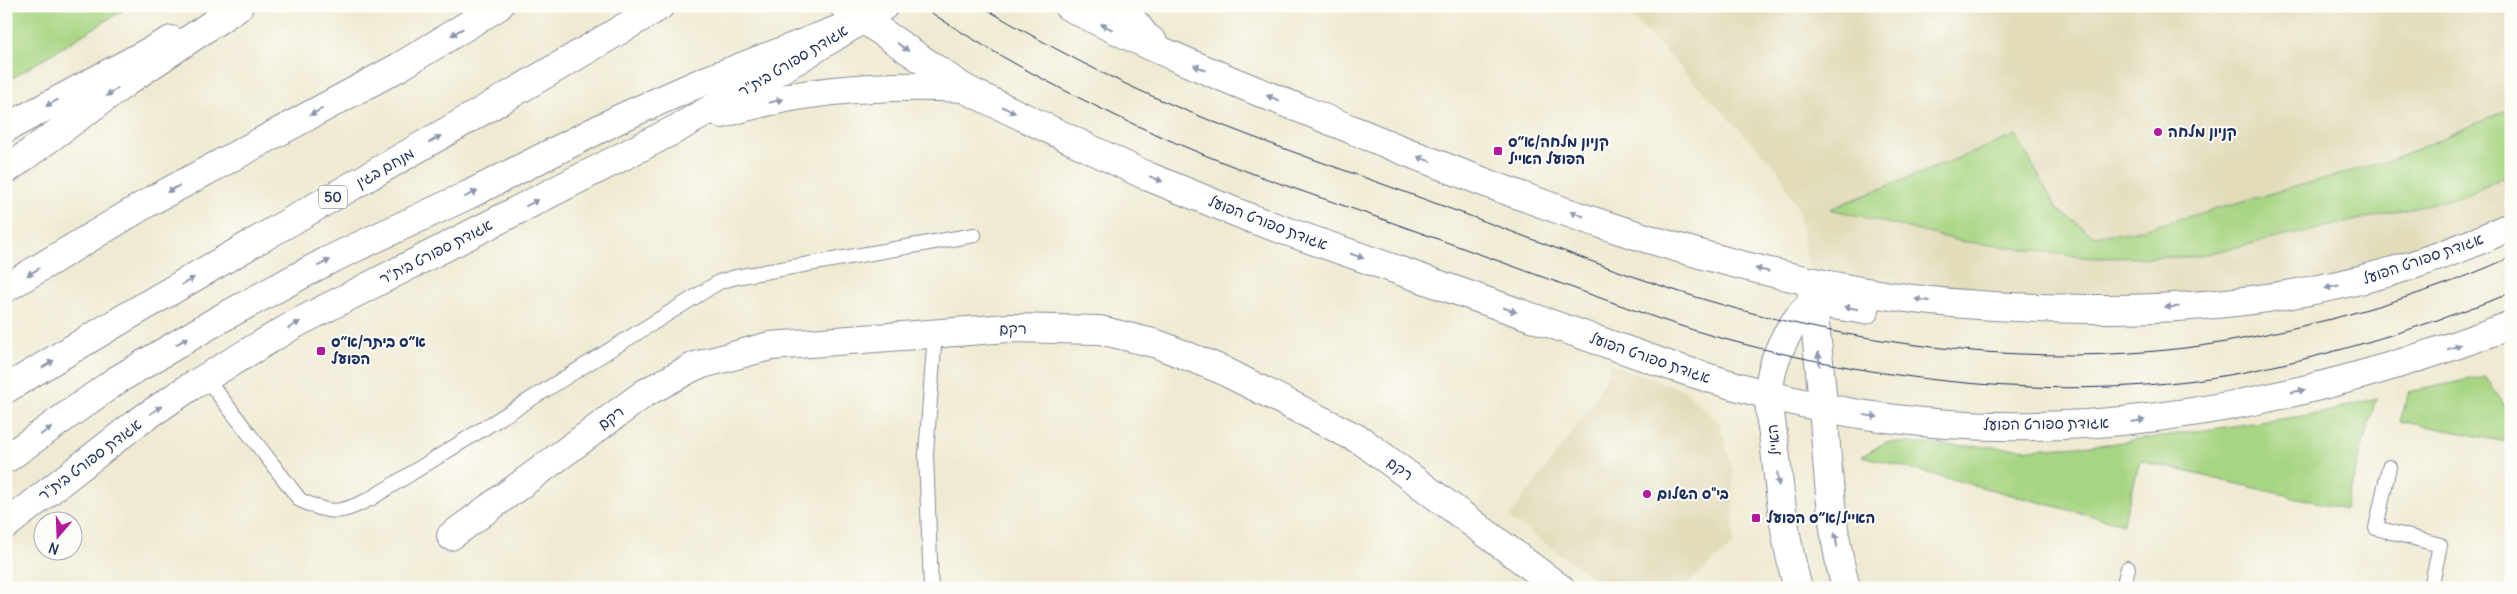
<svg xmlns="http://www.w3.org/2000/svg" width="2517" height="594" font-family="Delius,'Playpen Sans Hebrew',sans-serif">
  <rect width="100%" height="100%" fill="#fdfcf7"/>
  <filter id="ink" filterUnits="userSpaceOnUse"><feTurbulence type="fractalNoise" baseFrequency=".02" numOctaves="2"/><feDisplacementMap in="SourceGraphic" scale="10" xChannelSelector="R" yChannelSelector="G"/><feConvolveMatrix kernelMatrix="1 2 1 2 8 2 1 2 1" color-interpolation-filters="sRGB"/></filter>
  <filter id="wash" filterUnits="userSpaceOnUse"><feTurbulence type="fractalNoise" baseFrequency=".0096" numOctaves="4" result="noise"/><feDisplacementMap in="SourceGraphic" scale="20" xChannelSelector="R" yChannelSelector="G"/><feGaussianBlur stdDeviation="1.12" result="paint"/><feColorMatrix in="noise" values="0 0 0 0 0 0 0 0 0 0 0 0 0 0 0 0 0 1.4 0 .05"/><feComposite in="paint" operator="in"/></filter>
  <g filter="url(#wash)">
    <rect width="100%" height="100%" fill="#efead1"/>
    <g fill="#e2dcba">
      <polygon points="1622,6 2511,6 2511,226 2353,283 2130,309 1810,281 1799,212 1780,172"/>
      <polygon points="1611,364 1685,391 1720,424 1733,471 1734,544 1682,588 1607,588 1509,518 1594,403"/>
    </g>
    <g fill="#a8d583" stroke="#628270">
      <polygon points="6,6 130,6 6,82"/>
      <polygon points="2511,108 2511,173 2469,195 2192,257 2091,258 1960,241 1830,209 2016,135 2057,209 2094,236 2136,231 2395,159"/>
      <polygon points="2485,376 2511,415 2511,443 2400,421 2409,392"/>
      <polygon points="2376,398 2345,509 2140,461 2123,524 1862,456 1886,442 2032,449 2108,444 2322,413"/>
    </g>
  </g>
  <g filter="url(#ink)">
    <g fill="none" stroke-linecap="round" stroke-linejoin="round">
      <defs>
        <g id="lane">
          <path d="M 206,378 L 300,500 C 332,515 339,514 370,499 L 719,282 L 736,277 L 974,235"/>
          <polyline points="2389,467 2376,528 2440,545 2431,588"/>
          <polyline points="931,588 926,454 935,333"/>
          <polyline points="2123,588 2128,568"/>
        </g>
        <g id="street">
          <path d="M 1810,281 C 1816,331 1822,382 1825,433 C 1829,485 1832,537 1846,588"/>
          <polyline points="451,536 645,393 695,366 770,346 1008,328 1100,330 1157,344 1220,369 1362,441 1560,588"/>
          <path d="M 1798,588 C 1785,542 1780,496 1775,449 C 1773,432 1769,414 1769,396 C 1769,362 1788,324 1813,302"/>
        </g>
        <g id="secondary">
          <path d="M 844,6 L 965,89 L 1147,176 L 1255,220 L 1668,365 C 1740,389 1812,409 1887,418 C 2099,446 2314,400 2511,325"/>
          <path d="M 1068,6 C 1160,54 1257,91 1353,130 C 1520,199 1693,263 1872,293 C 1950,306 2028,309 2106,309 C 2246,309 2384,287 2511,226"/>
          <polyline points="1122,6 1145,36 1153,42"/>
          <path d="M 722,114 C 800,89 883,84 964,88"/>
          <polyline points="6,128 171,40"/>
          <polyline points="1813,302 1865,310"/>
          <polyline points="6,525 135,424 190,387 297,323 678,128 800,58 884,6"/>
        </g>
        <g id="highway">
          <polyline points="6,170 132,78 239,6"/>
          <polyline points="6,288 149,202 399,67 499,6"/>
          <path d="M 6,389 C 221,257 444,137 660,6"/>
          <polyline points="6,459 117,380 218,320 327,261 468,195 625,116 702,82 863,20"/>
        </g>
      </defs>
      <use href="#lane" stroke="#858c98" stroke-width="16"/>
      <use href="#street" stroke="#858c98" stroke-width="30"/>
      <use href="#secondary" stroke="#858c98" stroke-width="30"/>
      <use href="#highway" stroke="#858c98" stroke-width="30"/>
      <use href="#lane" stroke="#fff" stroke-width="14"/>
      <use href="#street" stroke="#fff" stroke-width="28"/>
      <use href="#secondary" stroke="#fff" stroke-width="28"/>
      <use href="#highway" stroke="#fff" stroke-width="28"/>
      <g stroke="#1b2f5e" stroke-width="1">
        <path d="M 921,6 C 1012,67 1111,117 1212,158 C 1277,184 1344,205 1410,229 C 1471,251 1532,273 1592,295 C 1637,311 1682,328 1728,340 C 1891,384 2078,404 2245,372 C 2336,354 2424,327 2511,293"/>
        <path d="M 981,6 C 1046,45 1112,80 1182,109 C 1266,144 1354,173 1440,205 C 1537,240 1638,282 1737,309 C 1881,348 2037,366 2185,348 C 2236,342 2286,330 2335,318 C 2395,302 2455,283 2511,257"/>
      </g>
    </g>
    <defs><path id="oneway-solid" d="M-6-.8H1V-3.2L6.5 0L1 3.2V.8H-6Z" transform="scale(1.25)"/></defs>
    <g fill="#8d97ae">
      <use href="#oneway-solid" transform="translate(1107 27) rotate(-154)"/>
      <use href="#oneway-solid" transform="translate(457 32) rotate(149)"/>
      <use href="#oneway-solid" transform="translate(903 47) rotate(35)"/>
      <use href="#oneway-solid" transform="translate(1200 68) rotate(-157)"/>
      <use href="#oneway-solid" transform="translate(112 92) rotate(145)"/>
      <use href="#oneway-solid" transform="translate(1273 98) rotate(-158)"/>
      <use href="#oneway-solid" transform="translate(776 101) rotate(-13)"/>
      <use href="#oneway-solid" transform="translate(52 103) rotate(152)"/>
      <use href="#oneway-solid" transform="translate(1009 110) rotate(26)"/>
      <use href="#oneway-solid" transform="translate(316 112) rotate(152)"/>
      <use href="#oneway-solid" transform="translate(435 139) rotate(-30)"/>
      <use href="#oneway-solid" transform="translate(1424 159) rotate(-160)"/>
      <use href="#oneway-solid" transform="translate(1156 179) rotate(22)"/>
      <use href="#oneway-solid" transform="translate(173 189) rotate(152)"/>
      <use href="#oneway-solid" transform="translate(471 194) rotate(-26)"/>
      <use href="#oneway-solid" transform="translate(532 203) rotate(-27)"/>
      <use href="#oneway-solid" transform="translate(1577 214) rotate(-161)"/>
      <use href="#oneway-solid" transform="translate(1357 256) rotate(19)"/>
      <use href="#oneway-solid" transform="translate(324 263) rotate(-27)"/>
      <use href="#oneway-solid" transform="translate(1762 270) rotate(-167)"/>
      <use href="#oneway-solid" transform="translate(33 272) rotate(149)"/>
      <use href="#oneway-solid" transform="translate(188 281) rotate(-30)"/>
      <use href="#oneway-solid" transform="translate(2332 287) rotate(169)"/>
      <use href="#oneway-solid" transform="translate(1922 300) rotate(-173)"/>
      <use href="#oneway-solid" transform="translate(2172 307) rotate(178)"/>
      <use href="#oneway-solid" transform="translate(1851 308) rotate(-171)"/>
      <use href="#oneway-solid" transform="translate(1510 310) rotate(19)"/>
      <use href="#oneway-solid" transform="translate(294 325) rotate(-30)"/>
      <use href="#oneway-solid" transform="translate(182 341) rotate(-31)"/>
      <use href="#oneway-solid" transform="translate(2454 347) rotate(-20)"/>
      <use href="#oneway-solid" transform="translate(1819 359) rotate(-95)"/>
      <use href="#oneway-solid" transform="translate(48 364) rotate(-32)"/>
      <use href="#oneway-solid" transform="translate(2298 391) rotate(-12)"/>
      <use href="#oneway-solid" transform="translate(156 410) rotate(-34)"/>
      <use href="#oneway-solid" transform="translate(1871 416) rotate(8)"/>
      <use href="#oneway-solid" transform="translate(2138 421) rotate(-8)"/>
      <use href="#oneway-solid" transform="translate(46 431) rotate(-35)"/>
      <use href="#oneway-solid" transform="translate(1778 479) rotate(84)"/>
      <use href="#oneway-solid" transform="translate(1836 540) rotate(-100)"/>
    </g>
  </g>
  <g fill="#b5179e" stroke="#fdfcf7" stroke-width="2">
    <circle cx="2158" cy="132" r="5"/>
    <rect x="1493" y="146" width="10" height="10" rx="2.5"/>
    <rect x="316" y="346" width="10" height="10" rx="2.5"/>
    <circle cx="1647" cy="494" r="5"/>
    <rect x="1751" y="513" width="10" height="10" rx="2.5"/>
  </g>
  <g text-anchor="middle" stroke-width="4" stroke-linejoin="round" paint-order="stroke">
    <rect fill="#fdfcf7" stroke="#5f6c8c" stroke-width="1" x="319" y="185.5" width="28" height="23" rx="4"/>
    <g font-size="14" font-weight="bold" fill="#1b2f5e">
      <text x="333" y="202">50</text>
    </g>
    <g font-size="15" fill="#1b2f5e" stroke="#fdfcf7">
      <text transform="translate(793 61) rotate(-31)" y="5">אגודת ספורט בית"ר</text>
      <text transform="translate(385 168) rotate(-30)" y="5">מנחם בגין</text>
      <text transform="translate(1268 223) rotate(21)" y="5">אגודת ספורט הפועל</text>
      <text transform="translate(436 252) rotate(-27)" y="5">אגודת ספורט בית"ר</text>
      <text transform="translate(2423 259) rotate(-19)" y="5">אגודת ספורט הפועל</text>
      <text transform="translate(1013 329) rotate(-1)" y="5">רקם</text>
      <text transform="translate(1650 358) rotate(19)" y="5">אגודת ספורט הפועל</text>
      <text transform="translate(611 418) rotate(-37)" y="5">רקם</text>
      <text transform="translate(2046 424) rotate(-1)" y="5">אגודת ספורט הפועל</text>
      <text transform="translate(1774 440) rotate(-96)" y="5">האייל</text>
      <text transform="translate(90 460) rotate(-37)" y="5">אגודת ספורט בית"ר</text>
      <text transform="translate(1400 469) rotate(36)" y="5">רקם</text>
    </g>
    <g font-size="15" font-weight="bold" fill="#1b2f5e" stroke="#fdfcf7" text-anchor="start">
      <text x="2168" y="137">קניון מלחה</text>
      <text x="1508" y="147">קניון מלחה/א״ס<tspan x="1508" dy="17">הפועל האייל</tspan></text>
      <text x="331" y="347">א״ס ביתר/א״ס<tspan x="331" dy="17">הפועל</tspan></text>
      <text x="1657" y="499">בי"ס השלום</text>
      <text x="1766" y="523">האייל/א״ס הפועל</text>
    </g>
  </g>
  <rect width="2517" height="594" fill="none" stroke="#fdfcf7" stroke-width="25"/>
  <g transform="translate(58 536) rotate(199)"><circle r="24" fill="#fdfcf7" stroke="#a3aaba"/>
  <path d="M0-4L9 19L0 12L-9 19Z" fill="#b5179e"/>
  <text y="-8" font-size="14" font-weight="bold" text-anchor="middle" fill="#1b2f5e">N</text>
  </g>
</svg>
